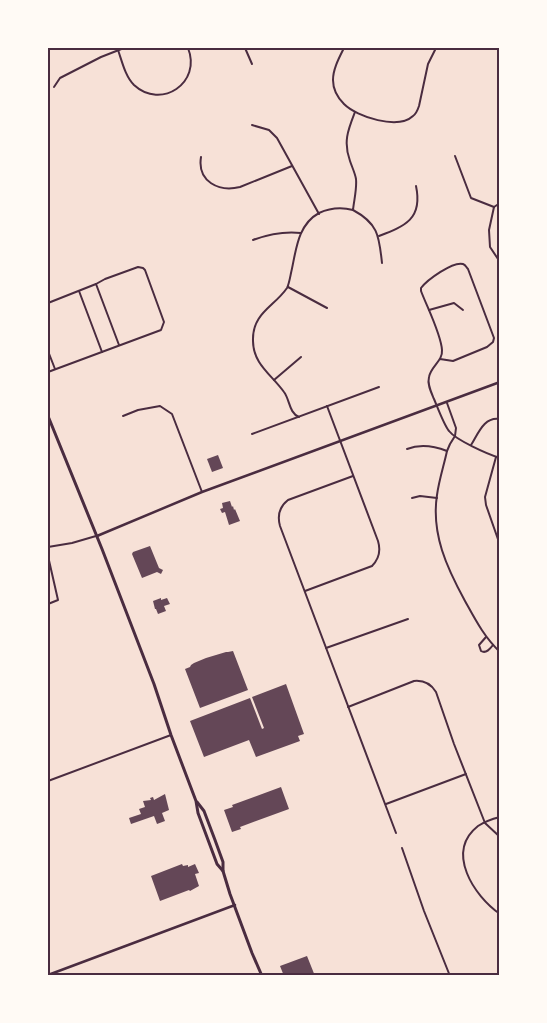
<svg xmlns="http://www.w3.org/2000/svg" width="547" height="1023" font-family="'DejaVu Sans',sans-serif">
  <rect width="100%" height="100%" fill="#f7e1d7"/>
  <g fill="#644757">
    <polygon points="218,455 223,468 212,472 207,459"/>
    <polygon points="230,501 232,507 233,506 234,510 235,509 240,521 229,525 225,512 222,513 220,509 223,508 222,503"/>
    <polygon points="150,546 159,568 163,570 161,574 157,572 142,578 132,554 133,552"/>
    <polygon points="161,598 161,600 167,598 170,604 164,606 166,611 158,614 156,609 155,609 153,601"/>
    <polygon points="233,651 248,690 200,708 185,669 190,667 191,665 194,663 206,658 226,652 228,652"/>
    <polygon points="286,684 304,734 298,736 300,741 256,757 249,740 204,757 190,721 250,698 262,729 264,728 252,697"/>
    <polygon points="281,787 289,809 240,827 241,829 232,832 224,810 233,807 232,805"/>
    <polygon points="165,794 169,810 162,813 165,821 157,824 154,816 131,824 129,818 141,814 139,809 145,807 143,801 151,800 150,798 153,797 154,800"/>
    <polygon points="182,864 183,866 188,865 188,867 195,864 199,873 195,874 199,886 190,891 189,890 160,901 151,876"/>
    <polygon points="307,956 315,976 284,976 280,966"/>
  </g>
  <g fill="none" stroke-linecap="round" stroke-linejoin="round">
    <g stroke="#4a2c40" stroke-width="2">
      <polyline points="245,48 252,64"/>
      <path d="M 344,48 C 339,58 333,69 333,80 C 333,89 338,98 344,104 C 357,117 398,130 413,116 C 416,114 418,109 419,106 L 428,64 L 436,48"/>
      <path d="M 118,50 C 122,61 125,76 134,85 C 161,110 202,83 188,48"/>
      <polyline points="54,87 60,78 101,57 124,48"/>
      <polyline points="252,125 269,130 277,138 319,214"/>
      <polyline points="455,156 471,198 494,207"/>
      <path d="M 201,157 C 197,182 219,192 240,187 L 292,166"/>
      <polyline points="494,207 489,230 490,247 500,262"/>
      <polyline points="494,207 500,203"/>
      <path d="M 353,210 C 379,224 379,237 382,263"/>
      <path d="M 379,236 C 405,226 423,219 416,186"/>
      <path d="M 253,240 C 269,234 283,231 301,233"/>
      <polyline points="96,284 119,345"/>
      <polyline points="288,287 327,308"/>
      <polyline points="79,291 102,352"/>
      <polyline points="48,303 96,284 105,279 138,267 143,268 145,270 164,322 161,330 48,372"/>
      <polyline points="429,310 454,303 463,310"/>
      <polyline points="48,351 55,369"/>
      <path d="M 440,359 L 453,361 L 487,347 L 493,342 L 494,338 L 468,269 C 466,267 466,265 463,264 C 453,261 427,280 421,288 L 421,291 C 427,307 441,334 442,350 C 443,361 431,366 429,377 C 427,384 431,392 434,399 C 437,406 444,425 449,431 C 456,440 487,454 500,458"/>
      <polyline points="274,380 301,357"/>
      <polyline points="447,403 456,428 455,436"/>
      <polyline points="123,416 138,410 160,406 172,414 202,492"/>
      <path d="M 299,417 C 289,413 290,400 284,392 C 272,375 253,364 253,341 C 252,313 274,307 287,288 C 289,284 290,278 291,273 C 296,252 297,225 319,213 C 330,208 341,207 353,210 C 354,200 357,189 356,179 C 355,173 352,167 350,161 C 343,142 348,130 355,112"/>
      <polyline points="252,434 379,387"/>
      <path d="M 455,436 L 450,444 L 447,451 C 444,465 439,480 437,495 C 431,534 447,568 465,601 C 475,619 484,637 500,652"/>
      <path d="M 471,445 C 478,434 484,416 500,419"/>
      <path d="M 407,449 C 420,444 434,446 447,451"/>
      <polyline points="496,457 485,497 486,505 500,545"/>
      <path d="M 353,476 L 288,500 C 279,507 277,515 280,526 L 396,833"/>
      <polyline points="412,498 420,496 437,498"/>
      <polyline points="48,547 72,543 96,536"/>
      <polyline points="48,556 58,600 48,604"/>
      <path d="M 305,591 L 372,566 C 379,559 381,551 378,541 L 327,406"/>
      <path d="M 486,637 L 479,645 L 481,651 C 486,654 490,649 493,645"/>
      <polyline points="326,648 408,619"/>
      <path d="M 348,707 L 414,681 C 424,680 431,684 436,692 L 454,744 L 485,823 L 500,837"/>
      <polyline points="48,781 171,735"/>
      <polyline points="386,804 466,774"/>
      <path d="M 500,817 C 492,819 484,822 478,826 C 445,852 474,896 500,914"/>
      <polyline points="402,848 424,911 450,976"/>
    </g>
    <g stroke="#4a2c40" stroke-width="2.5">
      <polyline points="97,536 202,492 500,382"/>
      <polyline points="48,975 235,905"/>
    </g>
    <g stroke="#4a2c40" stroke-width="3">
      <polyline points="48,416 102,549 154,684 171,735 196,801 198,813 217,864 223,871"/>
      <polyline points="197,802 204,811 215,840 223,862 223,871 230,894 252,953 262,976"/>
    </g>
  </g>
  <rect width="547" height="1023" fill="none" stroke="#fffaf5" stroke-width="98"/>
  <rect x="49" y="49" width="449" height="925" fill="none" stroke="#4a2c40" stroke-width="2"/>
</svg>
